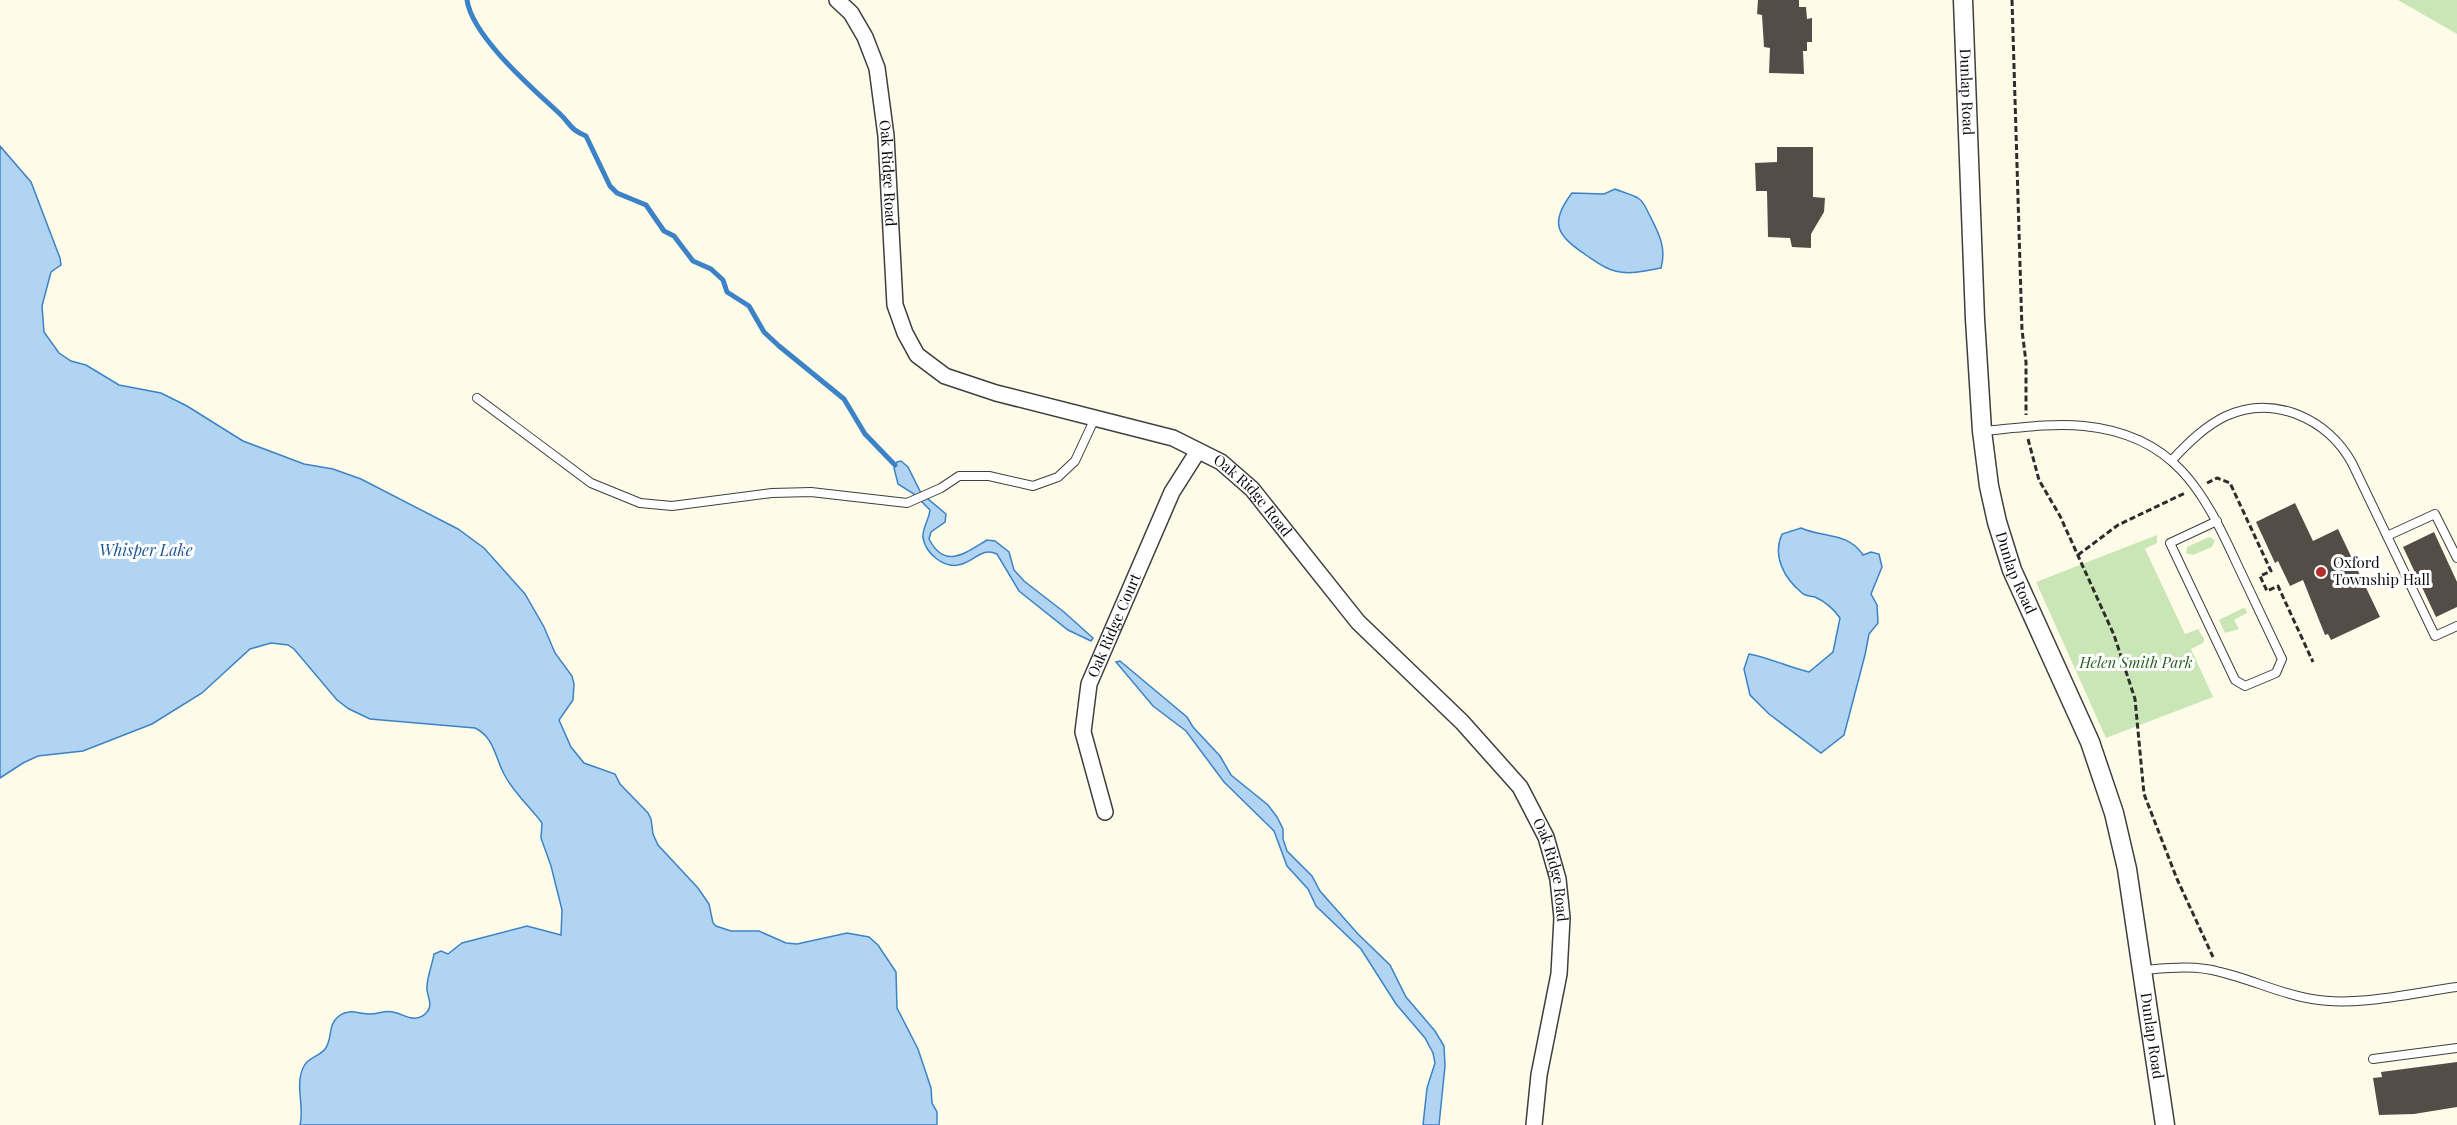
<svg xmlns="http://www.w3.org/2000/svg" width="2457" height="1125" font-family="'Playfair Display',serif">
  <rect width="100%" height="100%" fill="#fefce9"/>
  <g fill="#cae6b6">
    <polygon points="2398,0 2457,0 2457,34"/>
    <polygon points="2157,535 2157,543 2145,549 2185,634 2198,629 2204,639 2203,643 2191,649 2213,697 2106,738 2036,582"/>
    <polygon points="2209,537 2215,540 2212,547 2193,555 2186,553 2187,547"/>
    <polygon points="2243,608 2246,609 2247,613 2234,620 2239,629 2225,633 2219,620"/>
  </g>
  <g fill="#b1d4f3" stroke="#3b83c6" stroke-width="1.5">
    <path d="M 0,146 L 31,182 L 60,258 L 61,265 L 51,272 L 42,306 L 44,332 L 59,353 L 71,361 L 86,365 L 119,385 L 161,393 L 187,406 L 243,441 L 304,464 L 333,469 L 361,479 L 458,529 L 484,548 L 525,594 L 544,627 L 555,653 L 572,676 L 574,684 L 573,700 L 559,720 L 571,747 L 584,763 L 615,774 L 620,784 L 648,813 L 651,819 L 653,834 L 658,845 L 698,888 L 709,904 L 713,923 L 716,926 L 731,931 L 759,931 L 786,943 L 797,944 L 847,933 L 869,937 L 878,945 L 896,972 L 897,1008 L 918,1049 L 931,1088 L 932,1103 L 937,1112 L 937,1125 L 300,1125 C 305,1107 294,1084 304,1066 C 308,1057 319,1057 325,1049 C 333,1039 327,1025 339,1016 C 349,1008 359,1014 370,1014 C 378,1014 385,1010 393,1012 C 404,1014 416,1025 427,1012 C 433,1005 428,998 427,990 C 426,979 432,966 434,954 L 441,951 L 448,954 L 462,943 L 527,926 L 561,935 L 562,910 L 551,866 L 541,838 L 542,823 C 530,807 513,792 504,774 C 495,757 494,737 475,728 L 370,719 L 349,709 L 337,700 L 294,649 L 288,645 L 271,643 L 250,649 L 202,693 L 152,724 L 83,751 L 38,756 L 23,763 L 0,778 Z"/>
    <path d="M 1615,189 C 1622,192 1631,194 1638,198 C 1644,202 1646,208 1649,214 C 1658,232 1667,247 1661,268 C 1646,271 1630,275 1615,271 C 1605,269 1595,261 1586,255 C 1558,236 1548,224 1572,193 L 1604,194 Z"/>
    <path d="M 901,461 L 908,467 L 921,493 L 946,514 L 945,522 L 931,532 L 929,539 C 945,570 965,553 987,540 L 995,541 L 1009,552 L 1014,570 L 1024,581 L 1064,612 L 1093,638 L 1091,641 L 1068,630 L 1019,591 L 997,554 C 982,547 976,560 962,564 C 945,570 926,554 923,538 C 922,528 929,520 930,510 L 914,494 L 898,484 L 894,468 L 897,462 Z"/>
    <path d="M 1801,528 C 1824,538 1848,532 1863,555 L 1871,552 L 1879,554 L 1882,567 L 1871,594 L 1877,605 L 1878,623 L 1869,634 L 1865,655 L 1844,735 L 1821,753 L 1769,714 L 1750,695 L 1744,669 L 1749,654 C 1770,658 1788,667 1809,672 L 1833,652 L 1840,618 C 1833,608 1826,602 1815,597 C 1810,596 1805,596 1802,593 C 1784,578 1772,556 1782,534 Z"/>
    <polygon points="1120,661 1187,717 1193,727 1220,756 1231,775 1268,805 1277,817 1283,829 1283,839 1287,851 1312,876 1320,891 1358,934 1390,965 1406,997 1435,1031 1444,1046 1445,1066 1439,1125 1423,1125 1427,1088 1435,1063 1433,1053 1425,1038 1396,1004 1361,949 1316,906 1308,889 1287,866 1274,831 1224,782 1186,731 1153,706 1116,662"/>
  </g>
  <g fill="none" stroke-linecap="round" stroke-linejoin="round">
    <path stroke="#3b83c6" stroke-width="5" d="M 467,0 C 472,36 532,88 559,113 C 571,124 569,129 586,136 L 610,186 L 617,193 L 646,205 L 664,231 L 674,236 L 693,261 L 711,269 L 723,280 L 727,292 L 749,306 L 764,332 L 779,346 L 844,399 L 865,434 L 895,465"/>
  </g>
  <g fill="#534d48">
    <polygon points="1758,0 1799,0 1799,7 1806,7 1807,19 1812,18 1812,42 1807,42 1807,51 1803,51 1804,74 1769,73 1770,48 1764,47 1762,15 1757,14"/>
    <polygon points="1777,147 1813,147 1813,197 1825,198 1824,212 1811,234 1811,248 1792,247 1790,238 1768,237 1767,191 1756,191 1755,163 1777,162"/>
    <polygon points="2295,503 2313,541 2338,529 2380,617 2331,640 2328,634 2325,635 2303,580 2290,586 2278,561 2275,563 2256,522"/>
    <polygon points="2434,532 2457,582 2457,607 2436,617 2403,547"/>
    <polygon points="2457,1062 2457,1107 2414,1114 2379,1115 2373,1078 2382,1077 2381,1072"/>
  </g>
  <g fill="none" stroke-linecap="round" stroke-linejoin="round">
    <defs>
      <g id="service">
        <polyline points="477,398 591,483 640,503 672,506 772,493 811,492 907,503 941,488 959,476 989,476 1033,486 1058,477 1075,461 1095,418"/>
        <path d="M 1983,431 C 2017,428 2051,423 2084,426 C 2174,435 2203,490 2237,564 C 2252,596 2267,628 2282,659 L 2276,673 L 2245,686 L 2235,680 L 2170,543 L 2217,521"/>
        <path d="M 2172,460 C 2188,443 2205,426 2226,416 C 2274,394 2328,419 2352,463 L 2435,636 L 2457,626"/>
        <polyline points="2387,536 2435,514 2457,558"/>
        <path d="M 2143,970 C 2169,968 2195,965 2220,972 C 2251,979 2280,994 2312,999 C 2357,1007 2412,993 2457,987"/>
        <polyline points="2373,1059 2457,1048"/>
      </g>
      <g id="minor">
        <path id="s1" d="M 837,0 L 851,13 L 865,37 L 877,68 L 886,136 L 895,305 L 905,333 L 917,355 L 945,376 L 996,393 L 1173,438 L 1221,462 L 1252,489 L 1358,622 L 1462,722 L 1520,787 L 1546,837 L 1558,879 L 1562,918 L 1559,974 L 1539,1075 L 1534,1125"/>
        <path id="s2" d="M 1105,812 L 1083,732 L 1089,684 L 1172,492 L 1198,451"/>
      </g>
      <g id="tertiary">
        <path id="s3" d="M 1963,0 L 1975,319 L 1982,431 L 1989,486 L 1997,522 L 2012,570 L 2090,742 L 2114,813 L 2127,869 L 2165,1125"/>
      </g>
    </defs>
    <use href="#service" stroke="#3e3e3e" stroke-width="10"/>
    <use href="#minor" stroke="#3e3e3e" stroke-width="18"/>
    <use href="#tertiary" stroke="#3e3e3e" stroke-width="21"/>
    <g stroke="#2d2d2d" stroke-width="3" stroke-dasharray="6 3" stroke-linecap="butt">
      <polyline points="2012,0 2022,330 2026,362 2026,415"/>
      <polyline points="2028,439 2039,480 2060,516 2114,635 2135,699 2144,794 2177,879 2213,957"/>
      <polyline points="2207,483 2217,478 2230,483 2271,571 2260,576 2267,591 2278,586 2313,662"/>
      <polyline points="2078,555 2118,525 2185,493"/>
    </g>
    <use href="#service" stroke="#fff" stroke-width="8"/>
    <use href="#minor" stroke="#fff" stroke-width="15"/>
    <use href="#tertiary" stroke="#fff" stroke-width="18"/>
  </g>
  <circle fill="#b3302a" stroke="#fff" stroke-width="2" cx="2321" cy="572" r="6"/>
  <g text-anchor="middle" stroke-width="6" stroke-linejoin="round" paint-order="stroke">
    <g font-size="15" fill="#0b0b0b" stroke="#fff">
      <text dy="5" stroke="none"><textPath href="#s3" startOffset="92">Dunlap Road</textPath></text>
      <text dy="5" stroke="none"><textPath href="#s1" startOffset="186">Oak Ridge Road</textPath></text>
      <text dy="5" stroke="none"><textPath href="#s1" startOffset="744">Oak Ridge Road</textPath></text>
      <text dy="5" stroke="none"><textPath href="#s3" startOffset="578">Dunlap Road</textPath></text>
      <text dy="5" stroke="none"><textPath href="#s2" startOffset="195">Oak Ridge Court</textPath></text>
      <text dy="5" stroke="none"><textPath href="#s1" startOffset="1230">Oak Ridge Road</textPath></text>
      <text dy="5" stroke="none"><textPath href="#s3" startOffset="1064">Dunlap Road</textPath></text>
    </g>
    <g font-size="15" fill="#0b0b0b" stroke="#fff" text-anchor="start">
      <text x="2333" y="568">Oxford<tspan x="2333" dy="17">Township Hall</tspan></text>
    </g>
    <g font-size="15" font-style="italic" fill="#275e1f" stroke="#fff">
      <text x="2136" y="668">Helen Smith Park</text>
    </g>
    <g font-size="16" font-style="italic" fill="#1b5595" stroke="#fff">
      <text x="146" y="556">Whisper Lake</text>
    </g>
  </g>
</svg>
